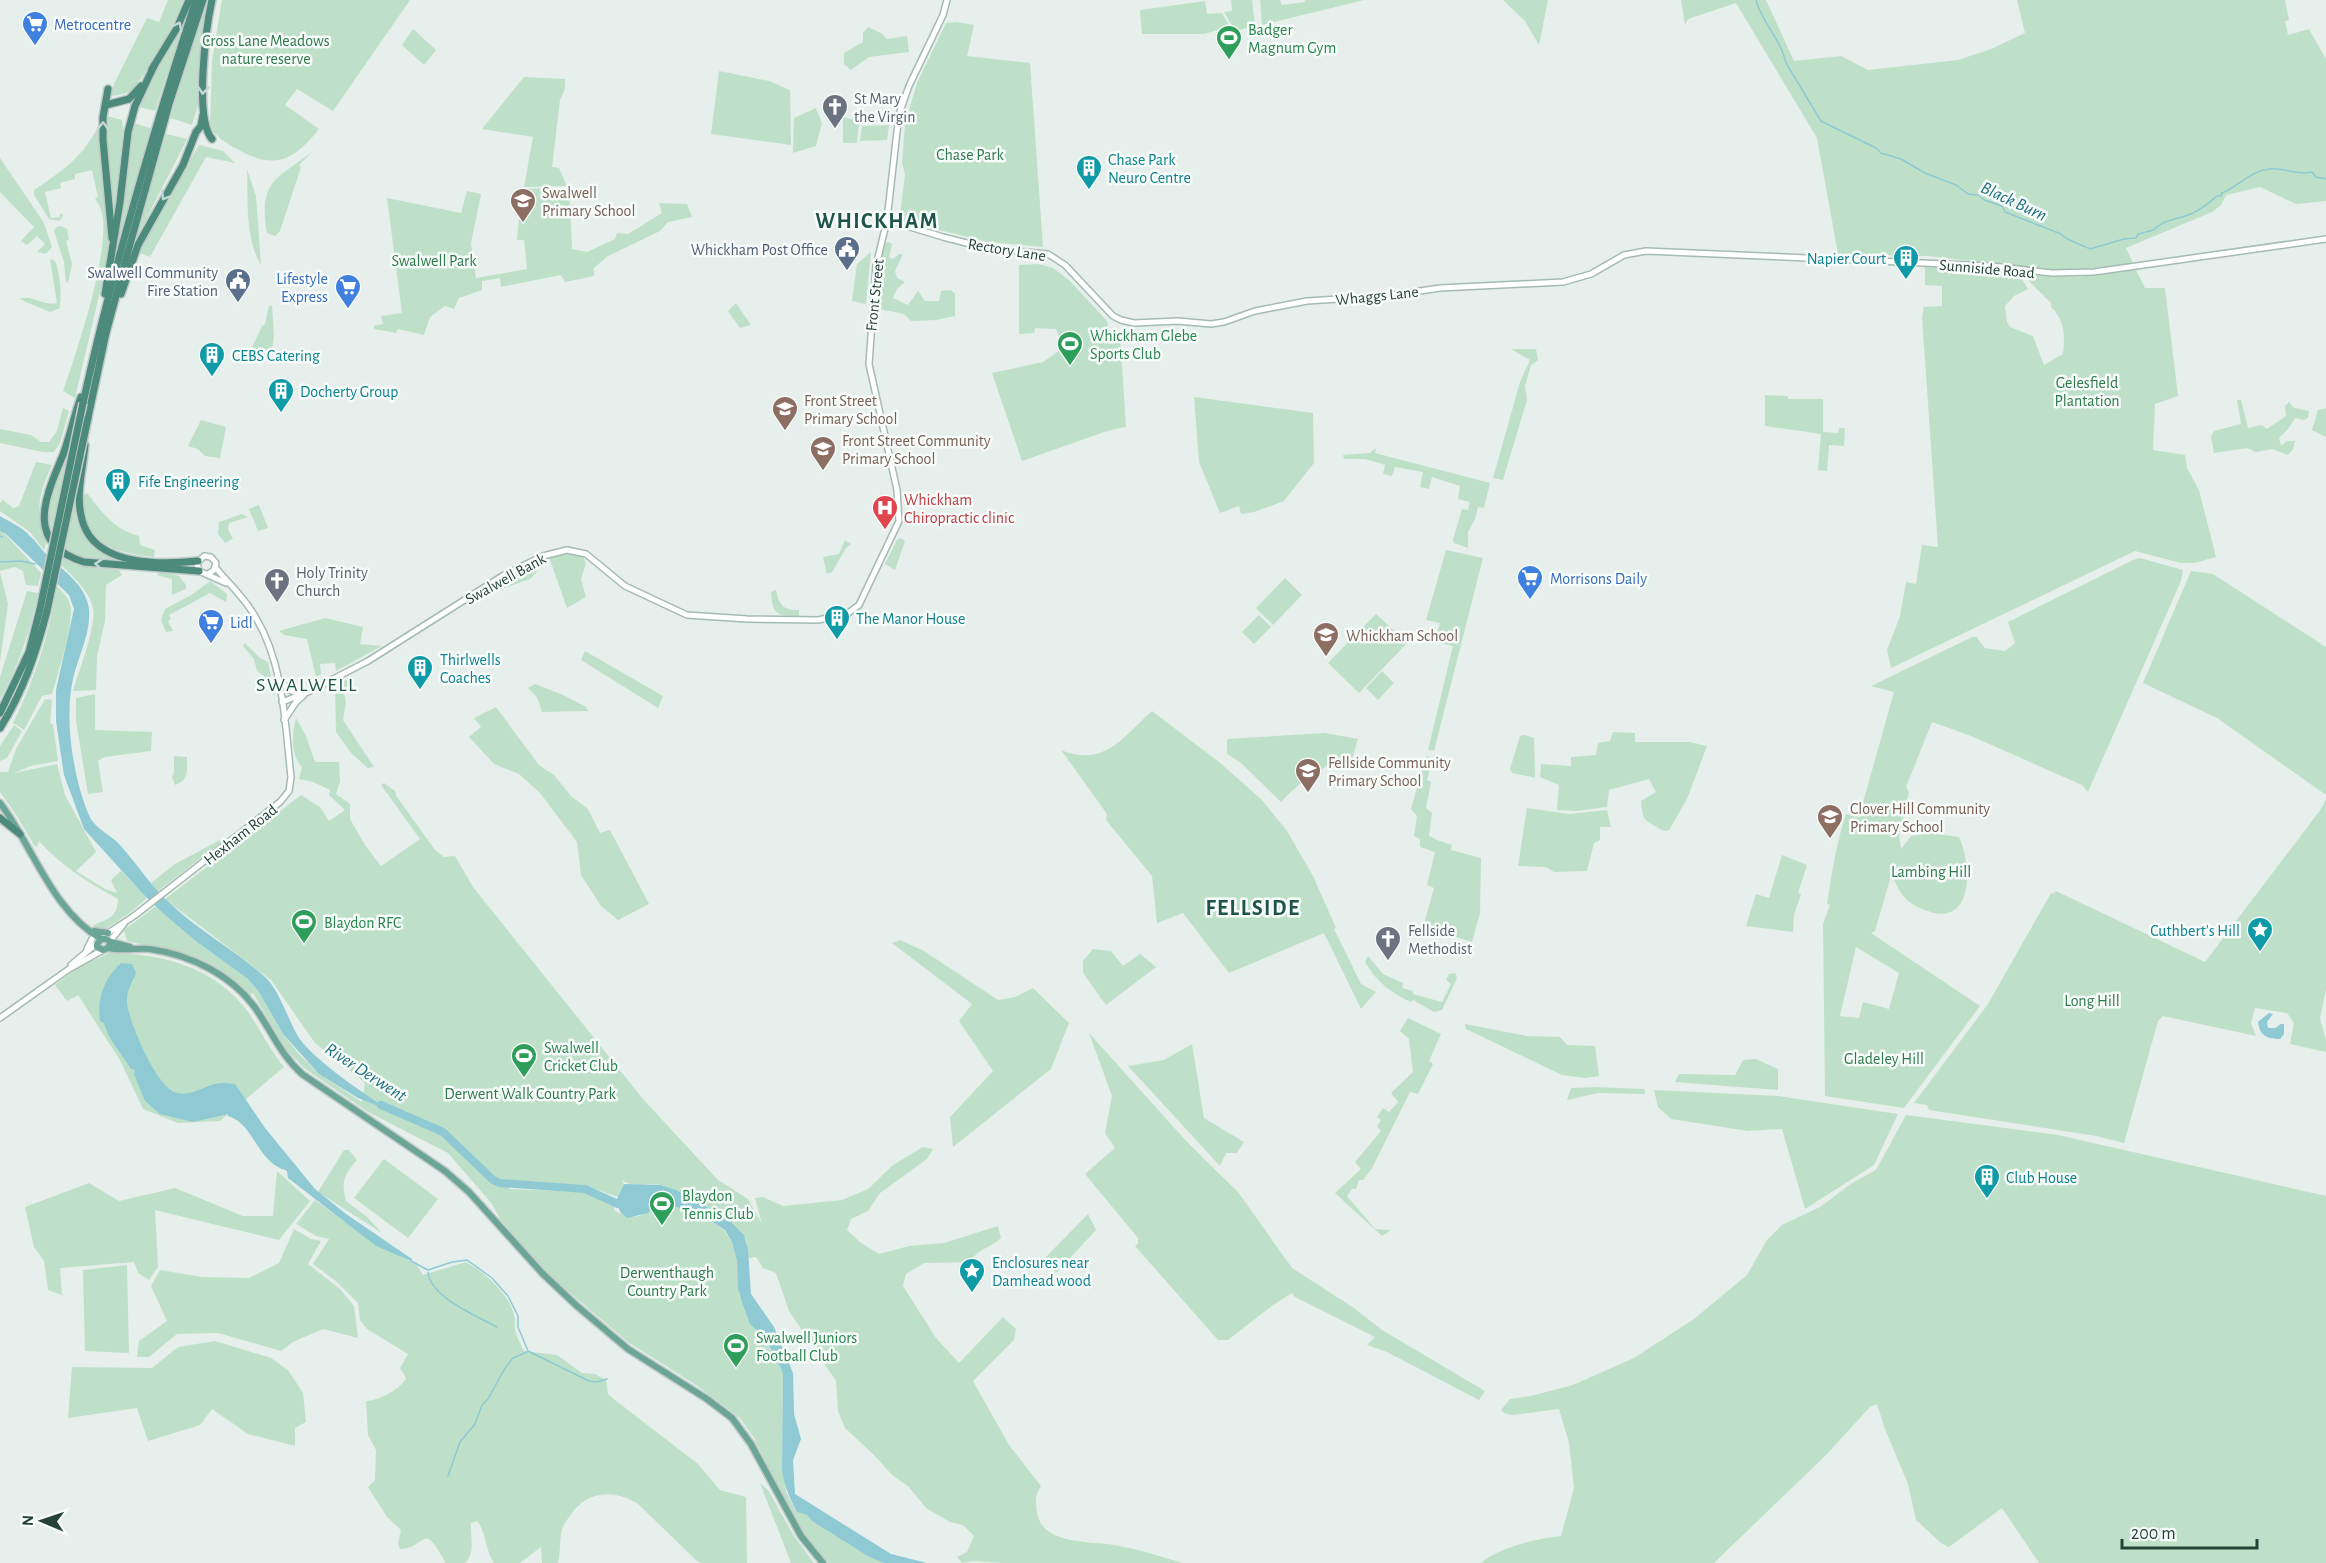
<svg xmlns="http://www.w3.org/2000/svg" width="2326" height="1563" font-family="'Alegreya Sans',sans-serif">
  <rect width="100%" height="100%" fill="#e6efeb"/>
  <g fill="#bfe0c8" fill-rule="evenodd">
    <path d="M 168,0 L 183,0 C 178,19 147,75 133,88 C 127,94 120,95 111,96 L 114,84 L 147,18 L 159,22 Z"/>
    <polygon points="206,0 210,0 198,82 198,105 192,125 170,118"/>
    <path d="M 222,0 L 410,0 L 333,111 L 297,89 L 285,105 L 319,129 C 295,159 276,171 239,150 C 227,144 218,138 210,128 L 212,61 Z"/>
    <polygon points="1231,0 1252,0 1255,26 1235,31 1224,12 1232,11"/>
    <polygon points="1260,0 1280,0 1282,5 1305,2 1305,0 1364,0 1262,25"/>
    <polygon points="1503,0 1548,0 1539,45 1525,21"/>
    <polygon points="1681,0 1766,0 1794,61 1841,56 1868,70 1958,60 1991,49 2025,33 2017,0 2285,0 2289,20 2285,21 2288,35 2309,29 2326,59 2326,201 2296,204 2260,187 2226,195 2221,205 2212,212 2126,248 2133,263 2081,270 2049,269 1927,256 1838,254 1817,138 1736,3 1688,19 1685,25"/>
    <polygon points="1205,1 1207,14 1222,13 1233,32 1218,30 1204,34 1142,34 1140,10"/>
    <polygon points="187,14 155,111 139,107 141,99"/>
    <polygon points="957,22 974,25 967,56 1030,63 1043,247 988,242 903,221 900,216 905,174 902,163 905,124 917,83 946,23"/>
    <polygon points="868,27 881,33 887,39 907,36 909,52 869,57 851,70 844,64 844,53 863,42 863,33"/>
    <polygon points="413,29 436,50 424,65 402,45"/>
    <polygon points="719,71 769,81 790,90 791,145 711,134"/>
    <polygon points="524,77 565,79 565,89 560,100 552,167 559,168 567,186 524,187 533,137 482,129"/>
    <polygon points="816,108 822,123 816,146 793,153 794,118"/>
    <polygon points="107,116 122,120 123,128 115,216 108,151"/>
    <polygon points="843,117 859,121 857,143 843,143"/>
    <path d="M 100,123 L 109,243 L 103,279 L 75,398 L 63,391 C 76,354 113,245 101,210 C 100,206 97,202 95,198 L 98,197 L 92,170 L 75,174 L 75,179 L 60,183 L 61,188 L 45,192 L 51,218 L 60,217 L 60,214 L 63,214 L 62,218 L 59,221 L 49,219 L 34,195 L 34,190 C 64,170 84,156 100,123 Z"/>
    <polygon points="133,123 151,128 118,245 130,138"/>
    <polygon points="889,125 887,140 860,141 862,126"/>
    <path d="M 166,134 L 187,139 C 169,177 147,212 133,251 L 131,250 Z"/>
    <polygon points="199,145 223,151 235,163 206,157 150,257 140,253 155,219"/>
    <path d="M 312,152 L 299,165 L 301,167 L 280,231 L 275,236 L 267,233 C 259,181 275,180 312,152 Z"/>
    <polygon points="0,158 44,223 52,247 46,254 37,252 45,244 37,236 27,245 21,241 34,227 0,192"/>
    <path d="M 247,169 L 256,196 L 261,265 C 245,239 248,199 247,169 Z"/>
    <polygon points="569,188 572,249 587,252 615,239 617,233 628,234 662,213 659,203 687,204 692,217 668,222 660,231 608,256 594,268 594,276 565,282 561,275 501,287 500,278 482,281 482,290 459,298 454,309 445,306 430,317 424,335 398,329 396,333 374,329 374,326 383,324 381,316 402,313 387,198 461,213 467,191 481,194 471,243 476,278 527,269 524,240 517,240 519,217 517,189"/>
    <polygon points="61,226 67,229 69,240 66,241 72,264 68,283 66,282 64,262 54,231 56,227"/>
    <path d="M 888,242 L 892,244 L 889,258 L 893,259 L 899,254 L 903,254 L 895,271 L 897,278 L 905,282 L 897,289 L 893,298 L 908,305 L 918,291 L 925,301 L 939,301 L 941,291 L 951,290 L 955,294 L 955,316 L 936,320 L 911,321 L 904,314 L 879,309 C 870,293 880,259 886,243 Z"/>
    <polygon points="871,252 866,304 852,301 857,264"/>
    <path d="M 50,259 L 55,261 C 61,275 61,293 60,308 L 50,312 L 19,299 C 33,294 44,307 57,303 Z"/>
    <polygon points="1038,264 1053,268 1070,281 1107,321 1110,336 1120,335 1126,427 1107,431 1022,461 992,373 1043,362 1063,348 1056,329 1035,328 1034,333 1019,334 1019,265"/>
    <path d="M 1925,267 L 1967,268 L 2019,274 L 2028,289 L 2014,296 L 2005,306 L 2007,322 L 2010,327 L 2033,336 L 2044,365 L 2063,354 C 2065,336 2065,320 2051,307 L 2051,303 L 2023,275 L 2077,277 L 2136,270 L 2145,288 L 2165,288 L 2178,396 L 2155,404 L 2153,450 L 2185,455 L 2187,468 L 2199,490 L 2216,557 L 2194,563 L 2181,563 L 2135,551 L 1891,668 L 1887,650 L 1900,616 L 1906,582 L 1916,584 L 1922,545 L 1938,547 L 1922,317 L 1924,307 L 1942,306 L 1942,286 L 1925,285 Z"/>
    <polygon points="736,303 751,325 740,328 728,311"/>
    <polygon points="272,305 274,337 270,360 247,358 262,326 265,324 269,306"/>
    <polygon points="1511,349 1536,349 1538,360 1531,365 1525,386 1527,400 1503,480 1493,478 1520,382 1530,360"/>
    <polygon points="1765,395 1788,396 1788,399 1823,399 1823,432 1838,433 1839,428 1845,428 1844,446 1829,445 1827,471 1818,470 1821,434 1765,426"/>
    <polygon points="1194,397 1313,413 1314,463 1284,501 1254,512 1241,514 1239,506 1220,513 1199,462"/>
    <polygon points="2237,400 2241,400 2248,428 2261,425 2267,429 2286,416 2285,406 2289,402 2294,408 2309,411 2308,418 2304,420 2295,418 2288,429 2279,438 2281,446 2287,441 2295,441 2293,449 2288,455 2272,449 2256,452 2247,448 2214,453 2211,437 2214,431 2241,424"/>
    <polygon points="63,408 69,411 60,443 54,452 43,452 0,443 0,429 31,435 41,442 49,442 57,431"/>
    <polygon points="2326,408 2326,437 2312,430 2318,410"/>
    <polygon points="201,420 226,427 220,458 205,456 198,449 188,446"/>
    <path d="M 71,442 L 51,531 C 42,500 59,471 71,442 Z"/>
    <polygon points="1376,448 1375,453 1490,483 1484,508 1478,507 1475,519 1468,532 1468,548 1454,543 1453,540 1462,509 1468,510 1470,502 1458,499 1460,486 1432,477 1429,489 1420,487 1423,472 1395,467 1392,476 1383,474 1385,465 1365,459 1344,459 1343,455 1370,453"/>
    <path d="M 36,462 L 52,465 C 39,493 34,511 47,541 L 44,550 L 30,532 L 0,511 L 0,503 L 3,500 L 13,508 L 19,506 Z"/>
    <path d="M 77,479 C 75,539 86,549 142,564 L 81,559 L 64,550 Z"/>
    <path d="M 87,493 C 102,512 114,530 139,536 L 140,545 L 155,550 L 154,557 C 112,552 84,545 83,496 Z"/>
    <polygon points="259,505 268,528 258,531 249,509"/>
    <polygon points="242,514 248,517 229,523 228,529 233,539 225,543 218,534 219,522"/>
    <polygon points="0,531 5,534 41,573 38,586 26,585 23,571 15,567 0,571"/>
    <polygon points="900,538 905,541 895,570 885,564 897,540"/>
    <polygon points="845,540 851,544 846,548 832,572 827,574 823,557 839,554"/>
    <polygon points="1446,550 1483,558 1434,751 1428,750 1453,646 1434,641 1440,623 1426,620"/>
    <polygon points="569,552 583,557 586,564 581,579 586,597 567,608 549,557"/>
    <path d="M 63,557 L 81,566 L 119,570 L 122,575 L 106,585 L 105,621 L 97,656 L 96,690 L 73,691 C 78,673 97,625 93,608 C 89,591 74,577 62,566 Z"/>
    <path d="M 2140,558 L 2183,570 L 2181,581 L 2088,792 L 2082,785 L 1971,736 L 1932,722 L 1906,787 L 1909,792 L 1899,835 L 1901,849 L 1911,836 L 1929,833 L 1959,837 C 1974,870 1972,933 1920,908 C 1909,904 1899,893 1895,882 C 1893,878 1894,872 1893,869 L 1875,931 L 1871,933 L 1980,1006 L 1904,1108 L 1825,1096 L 1823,924 L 1830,905 L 1827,904 C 1832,873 1836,844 1846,814 L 1859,817 L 1894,692 L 1871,686 L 1972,637 L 1979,637 L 1977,638 L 1985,648 L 2005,651 L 2015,643 L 2008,622 L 2133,560 ZM 1856,947 L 1899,973 L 1889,1009 L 1863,1002 L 1859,1018 L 1840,1016 Z"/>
    <polygon points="538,563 536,573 530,579 490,593 488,592 505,579"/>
    <polygon points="159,571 179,576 186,585 186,589 172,595 172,579 157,575"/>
    <polygon points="2191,571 2213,574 2326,647 2326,795 2217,718 2143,683"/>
    <polygon points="0,572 8,604 0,662"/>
    <polygon points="1285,578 1302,595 1273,625 1256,608"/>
    <polygon points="210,581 227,594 226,602 210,593 169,615 171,619 168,621 173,631 166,632 161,620 165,609 193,594"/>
    <path d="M 57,587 C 64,593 71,600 71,610 C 71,632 59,671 52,694 L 42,696 L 24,730 L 13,723 C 35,679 49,635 57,587 Z"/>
    <path d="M 776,590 C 779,605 783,610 799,610 L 799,616 C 776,616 773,615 771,592 Z"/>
    <path d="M 27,591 L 38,593 C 31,629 18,667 0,699 L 0,677 Z"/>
    <polygon points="1376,614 1407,643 1359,693 1328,663"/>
    <polygon points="1259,615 1271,627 1254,644 1242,632"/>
    <polygon points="325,618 363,627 360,644 382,646 336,671 335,663 320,664 321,674 316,677 307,639 284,635 279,631"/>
    <polygon points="245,643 260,658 268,662 275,695 270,693 264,676 257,671 254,659 243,646"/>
    <polygon points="585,651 663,696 658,708 581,660"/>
    <polygon points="1382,671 1394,683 1378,700 1366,688"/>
    <polygon points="346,680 349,682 344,692 346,703 343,720 374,767 368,768 352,754 336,732 335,686"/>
    <polygon points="535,684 563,695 586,707 588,711 542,712 537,697 528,688"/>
    <polygon points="95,694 95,730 152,732 151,751 105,757 98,761 103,792 88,794 76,721 76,698"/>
    <path d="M 45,699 L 52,700 L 50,723 L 53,724 L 58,761 L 31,766 L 14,773 L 57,764 L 65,795 L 96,852 L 76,871 L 105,889 L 117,893 L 111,880 L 121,871 L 147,898 L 131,912 L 104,930 L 94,928 L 94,925 C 110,918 117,917 118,899 C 89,883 61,866 39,841 L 37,847 L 34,845 L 17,816 L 0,792 L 0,772 L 8,772 L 16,749 Z"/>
    <polygon points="496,707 539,765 554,775 571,796 588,809 600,833 610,830 649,904 618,920 601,906 581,875 577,842 540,793 519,774 494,764 469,737 481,727 474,718"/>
    <path d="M 1152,711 L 1219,762 L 1262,800 L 1287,831 L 1313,876 L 1336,928 L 1334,929 L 1361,984 L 1376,992 L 1361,1009 L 1324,933 L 1229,973 L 1183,913 L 1157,923 L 1152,876 L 1106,820 L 1107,814 L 1061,750 C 1104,768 1123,737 1152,711 Z"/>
    <path d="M 296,718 L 306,736 L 315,762 L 339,762 L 340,781 L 336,794 L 350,804 L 350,819 L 365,845 L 381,866 L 420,839 L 381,785 L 384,783 L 395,791 L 397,797 L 435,850 L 444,857 L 455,856 L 473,887 L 643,1099 L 718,1180 L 748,1199 L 762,1224 L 755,1198 L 763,1197 L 783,1206 L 842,1200 L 868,1189 L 893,1165 L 923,1147 L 933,1149 L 927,1159 L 880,1193 L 868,1211 L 851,1219 L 847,1230 L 861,1243 L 879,1254 L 909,1246 L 944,1243 L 998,1226 L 1001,1238 C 989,1249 980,1247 970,1262 L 924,1263 L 906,1274 L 903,1286 L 936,1338 L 959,1363 L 1003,1317 L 1016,1329 L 1014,1340 L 973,1381 L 1009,1445 L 1041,1486 C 1035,1496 1035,1500 1037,1512 C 1042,1547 1093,1540 1120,1546 C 1141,1550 1162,1557 1183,1563 L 1006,1563 L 973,1561 L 962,1563 L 957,1557 L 967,1552 L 974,1536 L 963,1525 L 950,1522 L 926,1508 L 908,1486 L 892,1475 L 875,1456 L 845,1428 L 838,1411 L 836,1381 L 789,1311 L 776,1273 L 763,1268 L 756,1257 L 748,1258 C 748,1250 748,1242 744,1236 C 733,1219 682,1191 662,1185 C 648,1182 633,1189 622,1180 L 624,1184 L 618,1197 L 584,1185 L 509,1180 L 509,1189 L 583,1192 L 613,1201 L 615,1211 C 633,1221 644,1217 657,1204 L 670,1205 L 703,1216 L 724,1230 L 732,1242 L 737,1261 L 739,1294 L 755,1327 L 777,1359 L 783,1374 L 782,1469 L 785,1479 L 786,1492 L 797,1512 L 807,1515 L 812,1521 L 869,1557 L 885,1563 L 829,1563 L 812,1546 L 795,1522 L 754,1438 L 740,1418 L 696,1385 L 628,1342 L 556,1281 L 522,1245 L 500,1219 L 492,1204 L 448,1153 L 368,1112 L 304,1068 L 284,1047 L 253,993 L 249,996 L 212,966 L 188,955 L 127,941 L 124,930 L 156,906 L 197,942 L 248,979 L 259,992 L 283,1034 L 298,1053 L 319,1074 L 362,1102 L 365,1083 L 315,1043 L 271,980 L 165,899 L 301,795 L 320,807 L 329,821 L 345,810 L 329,795 L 330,790 L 313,782 L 299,779 L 302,767 C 290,754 292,735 296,718 Z"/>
    <polygon points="14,725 22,731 7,758 0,761 0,746"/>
    <path d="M 1613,732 L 1635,733 L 1635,742 L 1690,742 L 1707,746 L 1687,799 L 1669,830 C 1663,832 1661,829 1655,826 C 1641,819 1643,815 1641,801 L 1656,792 L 1649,779 L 1609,790 L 1607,807 L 1576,811 L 1557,810 L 1559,785 L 1540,777 L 1541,764 L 1571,766 L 1571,757 L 1596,755 L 1598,743 L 1610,741 Z"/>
    <path d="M 1325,733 L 1358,739 L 1352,759 C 1329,759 1296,785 1281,802 L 1240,762 L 1227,754 L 1227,739 Z"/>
    <polygon points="1525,735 1534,738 1535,778 1512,773 1510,769 1520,736"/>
    <path d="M 174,756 L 187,757 C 187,770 189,781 175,785 L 172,777 L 174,772 Z"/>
    <polygon points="1426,756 1433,758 1427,780 1431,782 1426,808 1432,813 1429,836 1437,840 1452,845 1451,850 1481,858 1480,913 1472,942 1423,927 1434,888 1427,885 1435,852 1420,847 1420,839 1414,836 1417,816 1411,809"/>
    <polygon points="2326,799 2326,989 2320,1018 2326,1040 2326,1052 2290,1044 2294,1023 2287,1013 2255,1008 2251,1023 2256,1036 2163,1016 2158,1021 2124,1143 2096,1136 1929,1110 1927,1105 1914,1103 1988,1004 2051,893 2054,894 2056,891 2205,962 2321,809"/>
    <polygon points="1527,808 1569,814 1607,810 1611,827 1600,827 1600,840 1594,843 1587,871 1554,872 1546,867 1518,866"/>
    <polygon points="220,840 222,842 158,891 151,883 175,864"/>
    <polygon points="1782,855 1807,865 1798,893 1801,894 1794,915 1793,932 1746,926 1756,894 1769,898"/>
    <polygon points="900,940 924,951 998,1000 1015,997 1033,988 1069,1023 1051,1069 953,1147 950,1117 993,1071 959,1021 972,1004 892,943"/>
    <polygon points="1093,949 1111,951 1123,966 1140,954 1156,967 1106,1005 1083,973 1083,961"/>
    <path d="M 110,953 C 164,954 215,967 249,1013 C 261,1031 270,1050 284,1067 L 220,1121 L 178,1123 L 143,1109 L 120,1060 L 78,995 L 67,1001 L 55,985 L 80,966 Z"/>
    <path d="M 1368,956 L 1383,974 L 1403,983 L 1402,988 L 1413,991 L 1413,994 L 1442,1002 L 1451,984 L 1446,980 L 1449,974 L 1455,973 L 1457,978 L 1442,1010 L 1434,1012 L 1413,1000 L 1411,1002 C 1392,994 1376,981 1365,962 Z"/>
    <polygon points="1408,1018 1441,1034 1429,1061 1433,1064 1418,1094 1410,1092 1372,1168 1363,1180 1359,1180 1356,1189 1352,1189 1347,1196 1375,1229 1391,1230 1382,1236 1335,1193 1361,1169 1355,1162 1381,1131 1377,1126 1381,1120 1377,1117 1383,1108 1389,1112 1398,1102 1391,1093 1413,1072 1409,1039 1400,1031"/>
    <polygon points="1465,1024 1527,1036 1560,1037 1567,1045 1595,1046 1599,1076 1585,1078 1562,1075 1466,1029"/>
    <polygon points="1089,1033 1188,1143 1238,1192 1292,1268 1354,1308 1382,1330 1485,1391 1479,1400 1387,1352 1367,1345 1375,1337 1295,1297 1292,1293 1273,1305 1228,1340 1218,1340 1135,1246 1138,1244 1138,1238 1085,1174 1115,1148 1105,1133 1112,1096"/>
    <polygon points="1192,1044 1204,1118 1244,1142 1237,1153 1226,1153 1220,1166 1128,1066 1164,1060"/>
    <polygon points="1756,1059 1778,1069 1778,1090 1675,1082 1679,1074 1735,1075 1743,1060"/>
    <polygon points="1596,1087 1644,1089 1645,1094 1598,1093 1567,1100 1571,1088"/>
    <polygon points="1654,1090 1778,1096 1898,1114 1874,1165 1805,1209 1782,1129 1748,1131 1671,1119 1658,1107"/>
    <path d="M 1906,1115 L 2058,1135 L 2326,1196 L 2326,1563 L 2039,1563 L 2002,1508 L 1949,1547 L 1941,1543 L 1916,1520 L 1908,1484 L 1885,1429 L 1877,1404 L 1870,1407 L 1826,1455 L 1714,1563 L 1481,1563 C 1498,1548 1538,1538 1561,1536 L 1574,1488 L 1569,1443 L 1559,1409 L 1512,1415 L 1504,1413 L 1501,1410 L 1510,1399 L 1531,1396 L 1573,1385 L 1634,1358 L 1694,1319 L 1747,1275 L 1767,1240 L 1782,1225 L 1820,1207 L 1852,1183 L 1876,1170 Z"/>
    <path d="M 344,1150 L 349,1150 L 357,1160 C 344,1175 341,1181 346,1201 L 366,1216 L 382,1233 L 318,1192 Z"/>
    <polygon points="384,1159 438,1199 408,1238 354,1198"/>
    <polygon points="277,1171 310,1201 279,1240 155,1210 158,1267 149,1280 138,1273 134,1262 60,1268 62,1295 48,1290 44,1261 34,1247 25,1207 89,1183 119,1201 175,1188 243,1216 273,1216"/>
    <path d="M 315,1200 L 367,1238 L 417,1265 L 423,1275 L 466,1262 C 485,1273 508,1292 514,1315 C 516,1320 514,1324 515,1329 C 516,1336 521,1345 524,1351 L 557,1355 L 582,1373 L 595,1374 L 606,1380 L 608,1394 L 615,1400 L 698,1464 L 720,1490 L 746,1497 L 747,1563 L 702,1563 L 697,1561 L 637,1503 C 612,1489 588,1491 571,1514 C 569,1518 565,1522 563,1526 C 559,1537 561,1551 558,1563 L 542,1563 L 541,1547 L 520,1563 L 494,1563 C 485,1550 486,1531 477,1521 L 471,1523 C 470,1538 476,1552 465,1563 L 446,1563 C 421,1519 429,1547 400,1549 L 398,1543 L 401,1530 L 387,1517 L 368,1487 L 375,1480 L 376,1450 L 368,1435 L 366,1401 C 378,1401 401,1389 406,1378 L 400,1368 L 408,1354 L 367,1329 L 360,1320 L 358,1303 L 337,1282 L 313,1264 L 329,1239 L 316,1236 L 296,1224 Z"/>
    <polygon points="1088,1214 1096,1230 1056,1273 1045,1258"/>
    <polygon points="294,1229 311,1239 321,1241 308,1264 340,1289 354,1306 358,1338 323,1329 293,1342 281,1351 218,1333 177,1334 149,1357 137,1357 139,1341 167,1321 151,1286 160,1270 202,1277 249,1278 279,1263"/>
    <polygon points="127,1265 129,1353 85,1351 83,1270"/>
    <polygon points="215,1341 271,1358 288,1370 303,1393 306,1422 295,1428 295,1446 248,1434 212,1409 200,1425 148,1441 137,1408 68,1418 72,1367 152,1368 178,1347"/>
    <polygon points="760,1483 768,1490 794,1536 814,1563 791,1563"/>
  </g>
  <g fill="#8ec9d4">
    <path d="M 0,516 C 10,522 22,527 30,536 C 36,541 40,548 45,553 C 61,569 86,584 89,609 C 91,634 78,656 73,679 C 64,719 73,776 88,813 C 94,829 109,833 120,845 C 138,865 152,888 173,906 C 202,933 238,952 266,978 C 279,990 289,1022 299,1038 C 316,1062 366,1095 391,1111 L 358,1098 L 319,1074 L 283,1034 L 259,992 L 248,979 L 197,942 L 165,915 L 142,893 L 84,829 L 64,775 L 56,721 L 56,690 L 74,609 L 69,595 L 6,534 L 0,531 Z"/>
    <path d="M 121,963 L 132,964 L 136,973 C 132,983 126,991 127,1003 C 129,1022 157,1089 177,1093 C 192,1097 206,1084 221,1083 C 225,1082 231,1084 235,1084 L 265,1128 L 315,1189 L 346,1214 L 412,1259 L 411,1261 L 376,1246 L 288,1178 L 287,1171 C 284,1169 281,1169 278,1167 C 257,1156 251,1122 228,1116 L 228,1114 L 193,1122 L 160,1114 L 145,1101 L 134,1074 L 135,1070 L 131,1069 C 122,1054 108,1040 104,1023 L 100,1021 C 97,997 104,979 121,963 Z"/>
    <path d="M 2269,1013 L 2273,1014 L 2267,1022 L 2268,1028 L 2275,1028 L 2281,1024 L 2284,1024 L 2284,1034 L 2280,1039 C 2267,1039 2260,1036 2258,1022 Z"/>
    <path d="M 624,1184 L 661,1185 L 676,1190 L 727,1218 L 744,1235 L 748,1249 L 751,1294 L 774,1327 L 793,1373 L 794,1414 L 801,1439 L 793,1460 L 795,1494 L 891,1554 L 927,1563 L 884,1563 L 869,1557 L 812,1521 L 807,1515 L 797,1512 C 789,1497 784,1485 782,1469 L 783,1374 L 777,1359 L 762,1335 L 750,1324 L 743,1305 L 738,1289 L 737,1261 L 732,1242 L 725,1230 L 703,1216 L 670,1205 L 657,1204 L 648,1213 L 627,1218 L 621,1213 L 614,1200 L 617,1199 Z"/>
  </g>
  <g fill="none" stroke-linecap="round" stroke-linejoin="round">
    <g stroke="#8ec9d4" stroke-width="1.5">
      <path d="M 1756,0 C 1762,23 1781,39 1786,63 L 1821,121 L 1876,148 L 1881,153 L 1901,159 L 1925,173 L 1956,185 L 1968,194 L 1978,195 L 1984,200 L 2002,206 L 2005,212 L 2061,234 C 2065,240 2083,245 2090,249 L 2124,239 L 2136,238 L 2138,234 L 2154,230 C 2163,219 2181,219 2193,213 C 2202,209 2210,202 2217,196 L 2221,196 L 2222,193 C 2238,187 2250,171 2269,169 C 2283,167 2299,176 2312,172 L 2316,177 L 2326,179"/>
      <polyline points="0,536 2,537"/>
      <polyline points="0,562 21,561 35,564"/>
      <polyline points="411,1261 428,1270 452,1262 467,1260 492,1278 508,1296 518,1316 518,1327 528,1351 589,1381 597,1382 607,1379"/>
      <path d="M 428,1272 C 430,1297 477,1316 497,1327"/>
      <polyline points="448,1476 460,1442 475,1424 482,1405 488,1399 505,1368 513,1358 527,1352"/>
    </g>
    <polyline stroke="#8ec9d4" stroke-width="8" points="381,1105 443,1132 493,1180 500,1183 585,1189 618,1204 624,1203"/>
    <defs>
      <g id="secondary">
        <polyline points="887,220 943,237 986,248 1048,254 1065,265 1113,316 1121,320 1134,323 1178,321 1211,324 1224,322 1255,311 1307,301 1386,296 1440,288 1563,282 1591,274 1624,255 1646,251 1992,266 2052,273 2094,272 2326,239"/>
        <polyline points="208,574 214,570 216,563 211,557 204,556 197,563 199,571 226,583"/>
        <polyline points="280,681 289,690 299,694"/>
        <polyline points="282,702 308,692 368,661 504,575 543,556 567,550 586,554 625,586 687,615 747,619 818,620 847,614 859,605 899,521 897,490 869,364 876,266 887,220 899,114 909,86 943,15 947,0"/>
        <polyline points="284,720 296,702 304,695"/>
        <path d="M 105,935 L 134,916 L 280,802 L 289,791 L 291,777 C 285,724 284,665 256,618 C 246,599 229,584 215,567"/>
        <polyline points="110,941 124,924"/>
        <polyline points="87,949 92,939"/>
        <polyline points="71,965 96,944"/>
        <polyline points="0,1018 69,969 103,950"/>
      </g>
      <g id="primary">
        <path d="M 0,803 C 34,848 51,909 101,939"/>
        <polyline points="94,931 108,933"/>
        <polyline points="111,942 130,947"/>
        <path d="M 108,948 L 111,942 L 106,939 L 101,939 L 97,944 L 97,947 L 103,950 L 108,948 C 122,951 136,948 150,949 C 191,955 232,975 256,1009 C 272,1032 281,1055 302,1074 L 445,1171 L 469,1192 L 543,1274 L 577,1306 L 628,1349 L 707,1399 L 732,1418 L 751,1444 L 801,1536 L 823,1563"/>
      </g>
      <g id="trunk">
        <path d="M 212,0 C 206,27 194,118 212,139"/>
        <polyline points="152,69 177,28 189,0"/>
        <polyline points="108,89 103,117 103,140 112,238"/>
        <polyline points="106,105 129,99 141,86"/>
        <polyline points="105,294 120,202 128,132 135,106 154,66"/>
        <polyline points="121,294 138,245 183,165 196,132 201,126 203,115"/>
        <path d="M 81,397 C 74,416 70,436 63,455 C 46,496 23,543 84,562 L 199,571"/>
        <path d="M 83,403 C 113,267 153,133 196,0"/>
        <polyline points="87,422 106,333 127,255 169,104 203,0"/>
        <path d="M 85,445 C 83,468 76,493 81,515 C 90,566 158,565 198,561"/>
        <polyline points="0,713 29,652 40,609"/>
        <path d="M 0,728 C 23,692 36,653 47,611"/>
        <polyline points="0,818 20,834"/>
      </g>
    </defs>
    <use href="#secondary" stroke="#a4bbb3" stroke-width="8"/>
    <use href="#primary" stroke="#c2cac8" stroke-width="9"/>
    <use href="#trunk" stroke="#c2cac8" stroke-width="10"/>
    <use href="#secondary" stroke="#fff" stroke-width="5"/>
    <use href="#primary" stroke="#6aa596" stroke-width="6"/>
    <use href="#trunk" stroke="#4c8a7c" stroke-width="7"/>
    <defs>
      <g id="trunk-bridge">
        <polyline points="40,609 83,403"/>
        <polyline points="47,611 88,418"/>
      </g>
    </defs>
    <use href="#trunk-bridge" stroke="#c2cac8" stroke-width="10" stroke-linecap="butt"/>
    <use href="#trunk-bridge" stroke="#4c8a7c" stroke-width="7"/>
  </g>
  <defs><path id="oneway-chevron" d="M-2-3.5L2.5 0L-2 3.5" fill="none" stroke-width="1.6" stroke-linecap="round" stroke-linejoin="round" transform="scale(1.5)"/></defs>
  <g stroke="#c4d9d4">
    <use href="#oneway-chevron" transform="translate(178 26) rotate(-63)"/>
    <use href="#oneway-chevron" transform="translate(203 90) rotate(94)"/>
    <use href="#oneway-chevron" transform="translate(103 126) rotate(-89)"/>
    <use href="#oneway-chevron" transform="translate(165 196) rotate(121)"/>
    <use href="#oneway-chevron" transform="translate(99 564) rotate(-175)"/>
  </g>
  <defs>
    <symbol id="supermarket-pin" viewBox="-11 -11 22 30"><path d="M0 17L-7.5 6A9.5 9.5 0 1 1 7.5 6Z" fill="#3f7fe0" stroke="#f7fbf9"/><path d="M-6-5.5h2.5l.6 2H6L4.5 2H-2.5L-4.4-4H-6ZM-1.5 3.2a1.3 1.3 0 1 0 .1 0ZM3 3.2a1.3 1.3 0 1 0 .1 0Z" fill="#fff"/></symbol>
    <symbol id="stadium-pin" viewBox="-11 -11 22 30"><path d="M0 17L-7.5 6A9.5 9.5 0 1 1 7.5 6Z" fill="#2e9e5b" stroke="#f7fbf9"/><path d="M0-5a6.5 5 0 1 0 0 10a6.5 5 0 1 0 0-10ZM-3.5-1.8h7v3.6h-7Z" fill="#fff"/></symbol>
    <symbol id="church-pin" viewBox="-11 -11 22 30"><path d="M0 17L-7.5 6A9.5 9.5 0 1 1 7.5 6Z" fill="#6b7280" stroke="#f7fbf9"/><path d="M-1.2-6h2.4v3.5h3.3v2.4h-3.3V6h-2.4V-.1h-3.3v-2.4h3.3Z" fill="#fff"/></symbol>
    <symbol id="building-pin" viewBox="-11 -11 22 30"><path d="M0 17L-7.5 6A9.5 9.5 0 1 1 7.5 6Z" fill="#0f9aa8" stroke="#f7fbf9"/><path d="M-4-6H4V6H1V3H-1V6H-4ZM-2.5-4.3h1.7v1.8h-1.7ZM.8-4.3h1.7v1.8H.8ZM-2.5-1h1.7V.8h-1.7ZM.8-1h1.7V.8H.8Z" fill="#fff"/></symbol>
    <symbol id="school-pin" viewBox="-11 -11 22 30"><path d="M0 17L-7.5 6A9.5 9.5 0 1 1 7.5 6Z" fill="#8d6e63" stroke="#f7fbf9"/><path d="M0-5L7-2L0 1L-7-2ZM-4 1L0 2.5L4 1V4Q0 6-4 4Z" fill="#fff"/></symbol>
    <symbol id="civic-pin" viewBox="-11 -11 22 30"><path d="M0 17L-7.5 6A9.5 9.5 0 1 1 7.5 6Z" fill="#5c6f8a" stroke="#f7fbf9"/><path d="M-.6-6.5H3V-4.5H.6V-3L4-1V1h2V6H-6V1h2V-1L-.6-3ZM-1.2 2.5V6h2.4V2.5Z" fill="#fff"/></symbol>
    <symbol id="hospital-pin" viewBox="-11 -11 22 30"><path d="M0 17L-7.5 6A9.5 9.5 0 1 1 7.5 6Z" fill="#e0444e" stroke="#f7fbf9"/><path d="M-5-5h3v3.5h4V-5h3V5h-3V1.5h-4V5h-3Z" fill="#fff"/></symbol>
    <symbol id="sight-pin" viewBox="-11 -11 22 30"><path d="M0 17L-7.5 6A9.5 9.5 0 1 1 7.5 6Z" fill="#0f9aa8" stroke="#f7fbf9"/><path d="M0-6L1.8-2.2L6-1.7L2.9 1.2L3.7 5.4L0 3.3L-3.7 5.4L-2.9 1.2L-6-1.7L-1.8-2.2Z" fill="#fff"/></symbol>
  </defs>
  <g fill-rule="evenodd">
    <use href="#supermarket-pin" x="20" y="9" width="30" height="40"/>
    <use href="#stadium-pin" x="1214" y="23" width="30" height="40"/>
    <use href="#church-pin" x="820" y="92" width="30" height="40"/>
    <use href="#building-pin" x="1074" y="153" width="30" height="40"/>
    <use href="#school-pin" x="508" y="186" width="30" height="40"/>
    <use href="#civic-pin" x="832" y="234" width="30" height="40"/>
    <use href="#building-pin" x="1891" y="243" width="30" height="40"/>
    <use href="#civic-pin" x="223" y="266" width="30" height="40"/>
    <use href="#supermarket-pin" x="333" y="272" width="30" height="40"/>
    <use href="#stadium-pin" x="1055" y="329" width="30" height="40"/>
    <use href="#building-pin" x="197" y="340" width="30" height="40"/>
    <use href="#building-pin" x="266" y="376" width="30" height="40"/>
    <use href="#school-pin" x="770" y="394" width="30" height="40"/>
    <use href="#school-pin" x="808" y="434" width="30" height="40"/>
    <use href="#building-pin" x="103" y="466" width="30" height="40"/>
    <use href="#hospital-pin" x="870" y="493" width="30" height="40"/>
    <use href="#supermarket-pin" x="1515" y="563" width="30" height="40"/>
    <use href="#church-pin" x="262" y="566" width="30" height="40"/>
    <use href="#building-pin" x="822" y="603" width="30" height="40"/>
    <use href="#supermarket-pin" x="196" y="607" width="30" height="40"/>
    <use href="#school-pin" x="1311" y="620" width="30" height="40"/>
    <use href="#building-pin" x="405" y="653" width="30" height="40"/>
    <use href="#school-pin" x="1293" y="756" width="30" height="40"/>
    <use href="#school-pin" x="1815" y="802" width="30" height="40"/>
    <use href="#stadium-pin" x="289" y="907" width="30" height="40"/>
    <use href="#sight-pin" x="2245" y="915" width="30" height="40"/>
    <use href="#church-pin" x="1373" y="924" width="30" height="40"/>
    <use href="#stadium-pin" x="509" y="1041" width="30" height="40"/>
    <use href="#building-pin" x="1972" y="1162" width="30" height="40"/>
    <use href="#stadium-pin" x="647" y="1189" width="30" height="40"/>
    <use href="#sight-pin" x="957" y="1256" width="30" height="40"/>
    <use href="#stadium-pin" x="721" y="1331" width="30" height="40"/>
  </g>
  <g text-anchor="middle" stroke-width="5" stroke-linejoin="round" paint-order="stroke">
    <g font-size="16" fill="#366cbe" stroke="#f7fbf9" text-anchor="start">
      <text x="54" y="30">Metrocentre</text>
      <text x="328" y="284" text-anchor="end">Lifestyle<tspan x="328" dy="18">Express</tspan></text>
      <text x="1550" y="584">Morrisons Daily</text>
      <text x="230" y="628">Lidl</text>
    </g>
    <g font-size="16" fill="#27864d" stroke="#f7fbf9" text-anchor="start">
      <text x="1248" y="35">Badger<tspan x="1248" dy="18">Magnum Gym</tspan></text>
      <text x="1090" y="341">Whickham Glebe<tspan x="1090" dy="18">Sports Club</tspan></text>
      <text x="324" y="928">Blaydon RFC</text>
      <text x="544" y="1053">Swalwell<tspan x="544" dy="18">Cricket Club</tspan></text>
      <text x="682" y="1201">Blaydon<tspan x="682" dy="18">Tennis Club</tspan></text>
      <text x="756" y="1343">Swalwell Juniors<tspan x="756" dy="18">Football Club</tspan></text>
    </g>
    <g font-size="16" fill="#2d7a4b" stroke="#f7fbf9">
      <text x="266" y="46">Cross Lane Meadows<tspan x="266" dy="18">nature reserve</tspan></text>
      <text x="970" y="160">Chase Park</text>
      <text x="434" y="266">Swalwell Park</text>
      <text x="2087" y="388">Gelesfield<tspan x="2087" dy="18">Plantation</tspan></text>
      <text x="1931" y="877">Lambing Hill</text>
      <text x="2092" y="1006">Long Hill</text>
      <text x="1884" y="1064">Gladeley Hill</text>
      <text x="530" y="1099">Derwent Walk Country Park</text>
      <text x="667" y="1278">Derwenthaugh<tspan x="667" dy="18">Country Park</tspan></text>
    </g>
    <g font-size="16" fill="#5b616d" stroke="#f7fbf9" text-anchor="start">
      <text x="854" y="104">St Mary<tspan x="854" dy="18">the Virgin</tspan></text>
      <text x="296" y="578">Holy Trinity<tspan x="296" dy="18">Church</tspan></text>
      <text x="1408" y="936">Fellside<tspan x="1408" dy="18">Methodist</tspan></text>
    </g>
    <g font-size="16" fill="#0d838f" stroke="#f7fbf9" text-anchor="start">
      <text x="1108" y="165">Chase Park<tspan x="1108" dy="18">Neuro Centre</tspan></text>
      <text x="1886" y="264" text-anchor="end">Napier Court</text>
      <text x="232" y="361">CEBS Catering</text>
      <text x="300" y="397">Docherty Group</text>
      <text x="138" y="487">Fife Engineering</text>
      <text x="856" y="624">The Manor House</text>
      <text x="440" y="665">Thirlwells<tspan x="440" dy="18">Coaches</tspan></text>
      <text x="2240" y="936" text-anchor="end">Cuthbert's Hill</text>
      <text x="2006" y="1183">Club House</text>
      <text x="992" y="1268">Enclosures near<tspan x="992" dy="18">Damhead wood</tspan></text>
    </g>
    <g font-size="16" fill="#785e54" stroke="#f7fbf9" text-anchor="start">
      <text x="542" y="198">Swalwell<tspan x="542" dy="18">Primary School</tspan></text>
      <text x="804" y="406">Front Street<tspan x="804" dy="18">Primary School</tspan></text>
      <text x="842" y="446">Front Street Community<tspan x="842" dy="18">Primary School</tspan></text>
      <text x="1346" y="641">Whickham School</text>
      <text x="1328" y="768">Fellside Community<tspan x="1328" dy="18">Primary School</tspan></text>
      <text x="1850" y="814">Clover Hill Community<tspan x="1850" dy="18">Primary School</tspan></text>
    </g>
    <g font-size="16" fill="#4e5e75" stroke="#f7fbf9" text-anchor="end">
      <text x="828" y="255">Whickham Post Office</text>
      <text x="218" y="278">Swalwell Community<tspan x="218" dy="18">Fire Station</tspan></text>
    </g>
    <g font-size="16" fill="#24423a" stroke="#f7fbf9">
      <text transform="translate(1007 249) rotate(9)" y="6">Rectory Lane</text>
      <text transform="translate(1987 268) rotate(5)" y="6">Sunniside Road</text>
      <text transform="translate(874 295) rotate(-84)" y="6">Front Street</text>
      <text transform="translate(1377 295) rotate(-6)" y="6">Whaggs Lane</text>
      <text transform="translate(505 578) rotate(-29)" y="6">Swalwell Bank</text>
      <text transform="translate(240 834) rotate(-38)" y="6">Hexham Road</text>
    </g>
    <g font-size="16" fill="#be3a42" stroke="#f7fbf9" text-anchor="start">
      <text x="904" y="505">Whickham<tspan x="904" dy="18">Chiropractic clinic</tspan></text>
    </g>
    <g font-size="18" font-style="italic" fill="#1c6f80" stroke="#f7fbf9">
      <text transform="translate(2014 201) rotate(25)" y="6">Black Burn</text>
      <text transform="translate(366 1072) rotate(33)" y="6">River Derwent</text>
    </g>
    <g font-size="20" letter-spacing="1.5" fill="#1f5548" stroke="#f7fbf9">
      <text x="307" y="691">SWALWELL</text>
    </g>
    <g font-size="22" font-weight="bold" letter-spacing="1.5" fill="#1f5548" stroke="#f7fbf9">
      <text x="877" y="228">WHICKHAM</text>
      <text x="1253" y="915">FELLSIDE</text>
    </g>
  </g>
  <g transform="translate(42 1521) rotate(272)" stroke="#f7fbf9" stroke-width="4.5" paint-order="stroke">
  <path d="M0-4.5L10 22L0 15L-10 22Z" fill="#24423a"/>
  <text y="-9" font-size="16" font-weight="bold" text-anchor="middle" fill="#24423a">N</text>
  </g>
  <path d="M2122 1539v9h135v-9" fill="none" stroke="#24423a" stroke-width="3"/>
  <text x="2131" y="1539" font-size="18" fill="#24423a" stroke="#f7fbf9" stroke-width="4.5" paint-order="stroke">200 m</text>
</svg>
